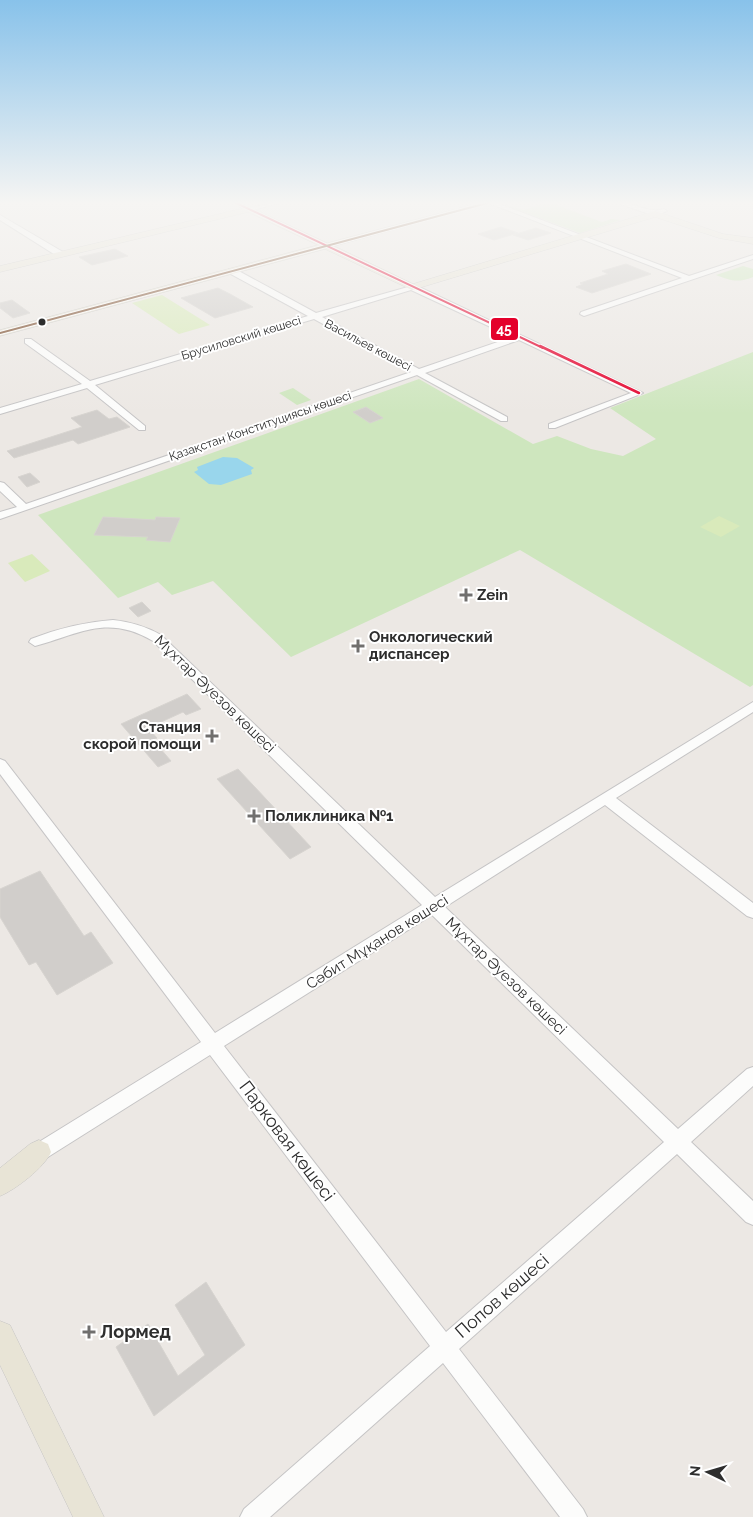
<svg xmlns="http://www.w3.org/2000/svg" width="753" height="1517" font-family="Raleway,sans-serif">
  <rect width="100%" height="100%" fill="#ece8e4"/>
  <g fill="#cee6be">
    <polygon points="548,202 602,222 611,219 621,220 580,233 502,204 524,210"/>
    <path d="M 743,266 L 753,269 L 753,277 C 738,283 731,281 716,275 Z"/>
    <polygon points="753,352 753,685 750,687 520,550 291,657 213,581 172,595 158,582 118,598 38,515 419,379 533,444 557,436 591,449 623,456 656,439 610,408"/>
    <polygon points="293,388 311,400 297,405 279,393"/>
  </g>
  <g fill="#d9eabb">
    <polygon points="162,295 210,325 179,334 132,303"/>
    <polygon points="719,516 740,526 721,537 700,527"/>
    <polygon points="32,554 50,571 25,582 8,563"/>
  </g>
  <polygon fill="#99d6ec" points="223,457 237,458 254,468 251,470 252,474 221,485 209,484 194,472 198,470 197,467"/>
  <g fill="#d1cecb" stroke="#d7d4d0">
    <polygon points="501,227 518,233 494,240 478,234"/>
    <polygon points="536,228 551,233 528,240 513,235"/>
    <polygon points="115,249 128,256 92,265 79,257"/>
    <polygon points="626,264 651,274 592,293 576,287 583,284 580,283 608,274 602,271"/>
    <polygon points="218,288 230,294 253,307 215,318 181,298"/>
    <polygon points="12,300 30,313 13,318 0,308 0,303"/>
    <polygon points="366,407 383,418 370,423 353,412"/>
    <polygon points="97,410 109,419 117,417 130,427 78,444 73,440 14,458 7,451 82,427 71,418"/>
    <polygon points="30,473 40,482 27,487 18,477"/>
    <polygon points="103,517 155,520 156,517 180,518 170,542 146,540 148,537 94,535"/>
    <polygon points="142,602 151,611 138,617 129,608"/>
    <polygon points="187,694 201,709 186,715 183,712 148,728 157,738 153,740 171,761 158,767 121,724"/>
    <polygon points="238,769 311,847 290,859 217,779"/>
    <polygon points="40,871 84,936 91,932 113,963 57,995 36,962 29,965 0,917 0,889"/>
    <polygon points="206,1282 245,1345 154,1416 116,1347 148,1324 178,1376 205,1355 175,1305"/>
  </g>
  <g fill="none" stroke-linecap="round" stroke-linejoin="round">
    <defs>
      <g id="minor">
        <path d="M 231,202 C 239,202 243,206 250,207 C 260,208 271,201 282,202 L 249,211 Z"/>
        <polygon points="486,202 494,202 689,276 753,255 753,259 584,316 580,314 581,312 682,278"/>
        <path d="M 615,202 C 632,201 647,214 664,209 L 667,211 L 655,216 Z"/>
        <polygon points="0,215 63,252 64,254 57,256 0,220"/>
        <path d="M 229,269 L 235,269 L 316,313 L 415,285 L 643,393 L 555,428 L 549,428 L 549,424 L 631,393 L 519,340 L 425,373 L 507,417 L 507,421 L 501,421 L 417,375 L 0,519 L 0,512 L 17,507 L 0,491 L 0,482 L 4,483 L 26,504 L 411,372 L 314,319 L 95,385 L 145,426 L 145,430 L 139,430 L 87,388 L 0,414 L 0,408 L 82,384 L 25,343 L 25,339 L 31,339 L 90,381 L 308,316 L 229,273 ZM 411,290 L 512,337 L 419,369 L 322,317 Z"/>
        <path d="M 113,620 C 131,622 145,626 161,635 L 435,897 L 753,702 L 753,712 L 616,798 L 753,903 L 753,918 L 747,916 L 605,805 L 445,907 L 678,1129 L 747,1069 L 753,1067 L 753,1086 L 691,1142 L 753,1201 L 753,1225 L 746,1222 L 677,1154 L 459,1349 L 583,1509 L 587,1517 L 560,1517 L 443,1363 L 270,1517 L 240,1517 L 244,1509 L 430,1346 L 210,1055 L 40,1162 L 33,1165 L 26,1162 L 23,1156 L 26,1150 L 201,1042 L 0,774 L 0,759 L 5,761 L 215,1033 L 422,905 L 153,641 C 107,614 80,634 35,646 L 29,642 L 31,639 C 57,629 84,622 113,620 ZM 432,915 L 664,1142 L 446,1332 L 224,1046 Z"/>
      </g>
      <g id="major">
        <polygon points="483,202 495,202 334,246 413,284 655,211 723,234 753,238 753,244 719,238 655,217 412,290 325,249 0,336 0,330 318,245 248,212 0,272 0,266 249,207 327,243"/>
        <path d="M 39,1140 L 48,1144 L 51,1152 C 45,1167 15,1190 0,1196 L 0,1168 L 30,1144 Z"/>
        <polygon points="0,1321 10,1325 104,1517 73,1517 0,1365"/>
      </g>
    </defs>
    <use href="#minor" stroke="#c5c4c5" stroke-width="2"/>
    <use href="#major" stroke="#c6c5c4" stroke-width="1"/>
    <use href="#minor" fill="#fcfcfb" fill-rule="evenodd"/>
    <use href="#major" fill="#e8e4d6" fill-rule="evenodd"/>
    <defs>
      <polyline id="bus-1-far1" points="234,202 543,348"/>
      <polyline id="bus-1" points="540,346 639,393"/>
      <polyline id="bus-2" points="0,333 491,202"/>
    </defs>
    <use href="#bus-1-far1" stroke="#fff" stroke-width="4"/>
    <use href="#bus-1" stroke="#fff" stroke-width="5"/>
    <use href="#bus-2" stroke="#fff" stroke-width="4"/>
    <use href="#bus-1-far1" stroke="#e4002b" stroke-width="2"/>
    <use href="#bus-1" stroke="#e4002b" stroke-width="2.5"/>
    <use href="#bus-2" stroke="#7a4b2a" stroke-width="2"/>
  </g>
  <linearGradient id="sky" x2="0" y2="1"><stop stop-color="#88c2ea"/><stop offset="0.49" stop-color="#f6f5f3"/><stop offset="1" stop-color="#f6f5f3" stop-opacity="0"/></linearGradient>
  <rect width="753" height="414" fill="url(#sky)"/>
  <circle fill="#2e2e2e" stroke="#fff" stroke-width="2" cx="42" cy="322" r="4.5"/>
  <g fill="#706f6e" stroke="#fff" stroke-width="2">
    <path d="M463.5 587.5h5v5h5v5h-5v5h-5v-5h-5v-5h5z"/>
    <path d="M355.5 638.5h5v5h5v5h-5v5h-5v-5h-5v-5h5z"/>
    <path d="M209.5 728.5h5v5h5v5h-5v5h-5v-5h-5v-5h5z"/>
    <path d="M251.5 808.5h5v5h5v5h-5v5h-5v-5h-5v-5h5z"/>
    <path d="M86.5 1324.5h5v5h5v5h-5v5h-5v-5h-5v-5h5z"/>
  </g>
  <g text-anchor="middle" stroke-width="4" stroke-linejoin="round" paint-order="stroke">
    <g font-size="12" fill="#2e2e2e" stroke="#fff">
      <text transform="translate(241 338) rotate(-17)" y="4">Брусиловский көшесі</text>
      <text transform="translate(368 345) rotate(28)" y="4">Васильев көшесі</text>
      <text transform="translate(260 426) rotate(-19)" y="4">Қазақстан Конституциясы көшесі</text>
    </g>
    <g font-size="15" font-weight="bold" fill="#2e2e2e" stroke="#fff" text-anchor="start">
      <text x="477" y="600">Zein</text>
      <text x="369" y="642">Онкологический<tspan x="369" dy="17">диспансер</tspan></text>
      <text x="201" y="732" text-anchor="end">Станция<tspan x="201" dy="17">скорой помощи</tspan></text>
      <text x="265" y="821">Поликлиника №1</text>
    </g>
    <g font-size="15" fill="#2e2e2e" stroke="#fff">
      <text transform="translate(215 694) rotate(44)" y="5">Мұхтар Әуезов көшесі</text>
      <text transform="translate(377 942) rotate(-32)" y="5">Сәбит Мұқанов көшесі</text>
      <text transform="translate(506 976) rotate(44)" y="5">Мұхтар Әуезов көшесі</text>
    </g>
    <g font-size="18" fill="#2e2e2e" stroke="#fff">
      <text transform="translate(287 1141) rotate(53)" y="6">Парковая көшесі</text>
      <text transform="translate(502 1296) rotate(-41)" y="6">Попов көшесі</text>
    </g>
    <g font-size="18" font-weight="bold" fill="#2e2e2e" stroke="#fff" text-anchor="start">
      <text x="100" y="1338">Лормед</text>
    </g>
  </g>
  <rect stroke="#fff" stroke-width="2" x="490" y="317" width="29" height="24" rx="5" fill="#e4002b"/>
  <g font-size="14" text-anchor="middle" font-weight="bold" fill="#fff">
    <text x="504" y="334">45</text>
  </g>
  <g transform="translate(708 1472) rotate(275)" stroke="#ffffff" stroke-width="4" paint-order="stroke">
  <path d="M0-4L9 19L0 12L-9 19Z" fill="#2e2e2e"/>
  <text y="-8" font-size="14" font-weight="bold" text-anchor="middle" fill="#2e2e2e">N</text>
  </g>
</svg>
